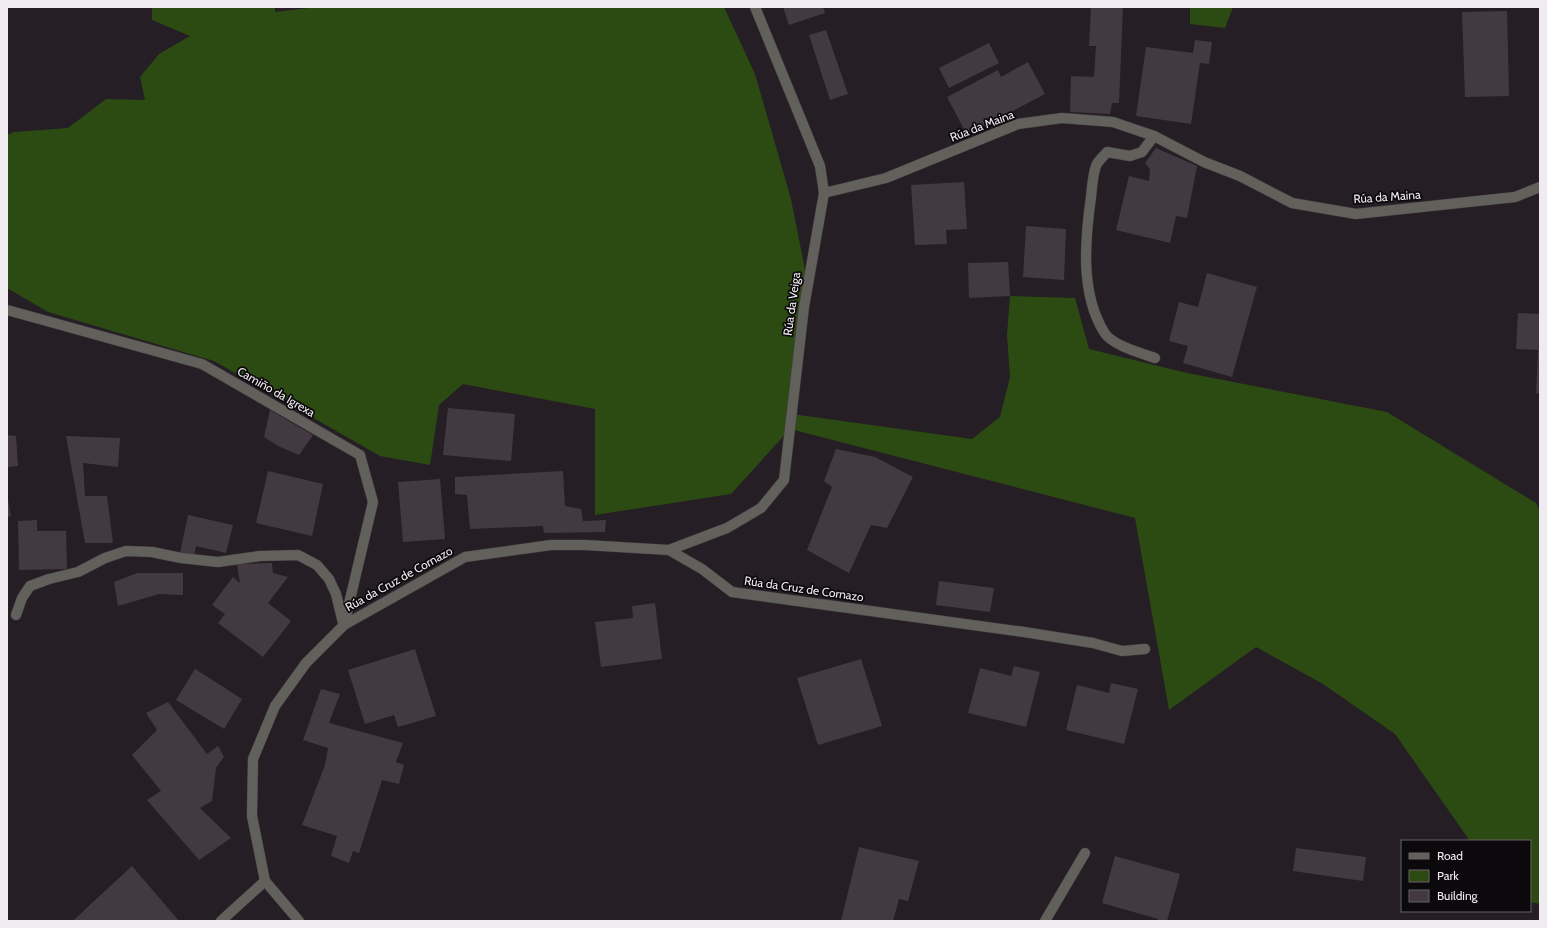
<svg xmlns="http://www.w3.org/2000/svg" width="1547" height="928" font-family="Cabin,sans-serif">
  <rect width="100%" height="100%" fill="#251e25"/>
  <g fill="#2c4b12">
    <polygon points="152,7 275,7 275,12 317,7 724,7 755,74 791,199 808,285 792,414 972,439 1000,417 1010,377 1007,335 1010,296 1075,298 1089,349 1187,373 1387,412 1536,503 1540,512 1540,904 1530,902 1530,841 1470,841 1395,734 1323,684 1256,647 1169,710 1135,518 790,429 731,494 595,515 595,409 463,384 439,405 430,465 380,456 214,361 48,312 7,288 7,135 14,132 68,128 106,99 145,100 140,77 159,54 190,36 152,20"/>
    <polygon points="1190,7 1233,7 1225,28 1190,24"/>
  </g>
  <g fill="#433a41">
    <polygon points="783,7 823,7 825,13 789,25"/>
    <polygon points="1091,7 1123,7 1119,103 1112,103 1110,114 1070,112 1071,76 1094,77 1096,46 1089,46"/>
    <polygon points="1507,11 1509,96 1465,97 1462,12"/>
    <polygon points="826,30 848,94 830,100 809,35"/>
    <polygon points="1195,40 1212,42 1209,64 1200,63 1191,124 1136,116 1146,47 1193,53"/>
    <polygon points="989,43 999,63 949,88 939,68"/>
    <polygon points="1028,62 1045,94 967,135 947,97 998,70 1001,77"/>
    <polygon points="1156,148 1197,166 1187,218 1176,216 1170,243 1116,230 1129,176 1149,181 1150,169 1145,163"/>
    <polygon points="964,182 967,229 946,230 947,244 915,245 911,185"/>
    <polygon points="1026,226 1066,229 1064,280 1023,277"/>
    <polygon points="1008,262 1010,296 969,298 968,263"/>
    <polygon points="1207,273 1257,287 1232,377 1183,363 1188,346 1169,341 1179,302 1198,307"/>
    <polygon points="1518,313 1540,314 1540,394 1536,393 1538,350 1516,349"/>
    <polygon points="448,408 515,414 511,461 443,455"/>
    <polygon points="270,410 313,435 299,455 280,447 264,437"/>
    <polygon points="7,435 16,436 18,466 7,467"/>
    <polygon points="66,436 120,438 118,467 83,463 85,496 107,496 113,543 85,543"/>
    <polygon points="836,449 875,457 913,477 887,528 871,525 849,573 807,550 832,487 824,481"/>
    <polygon points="268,471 323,484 312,536 256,523"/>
    <polygon points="563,471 565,506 581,509 583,521 606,520 605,532 544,533 543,526 470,529 467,495 455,494 455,477"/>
    <polygon points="440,479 445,539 403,542 398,482"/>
    <polygon points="7,493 11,516 7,517"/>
    <polygon points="188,515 233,525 226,553 196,546 194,557 180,553"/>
    <polygon points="37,520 37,531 66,531 67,569 19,570 18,521"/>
    <polygon points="272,563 273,573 288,577 268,603 291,621 263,657 218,623 225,614 212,605 233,577 240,583 237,564"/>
    <polygon points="137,573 183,573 183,595 159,594 118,606 114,582"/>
    <polygon points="939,581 994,588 990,612 936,605"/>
    <polygon points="655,603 662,659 601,667 595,622 633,618 632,606"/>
    <polygon points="415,649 436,716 398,727 394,715 365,724 348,670"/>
    <polygon points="861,659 882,726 818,745 797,678"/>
    <polygon points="1014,666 1040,672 1026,727 968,713 980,668 1011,676"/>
    <polygon points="195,669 242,699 224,729 176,700"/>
    <polygon points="1111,683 1138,689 1124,744 1066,730 1077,685 1109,693"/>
    <polygon points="321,689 340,694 329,723 403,743 396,762 404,765 399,784 382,780 359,853 353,851 349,863 331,856 337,836 302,825 325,765 328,748 303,740"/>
    <polygon points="168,702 207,754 218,746 224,757 216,768 212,801 200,808 231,838 199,860 147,800 161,791 132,755 157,730 146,713"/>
    <polygon points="859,847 919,861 908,901 899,899 893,921 841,921"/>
    <polygon points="1296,848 1366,857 1363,881 1293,871"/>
    <polygon points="1115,856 1180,874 1167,921 1158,921 1158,919 1102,903"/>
    <polygon points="132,866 179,921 73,921 93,902"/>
  </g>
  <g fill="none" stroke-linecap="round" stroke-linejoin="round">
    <defs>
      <g id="street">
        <path d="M 1154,136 L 1142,152 L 1130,156 L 1107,152 C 1104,156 1099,160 1097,164 C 1093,171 1092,188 1091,197 C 1085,240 1080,293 1104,332 C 1111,345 1141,353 1155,358"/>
        <polyline points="824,193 886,178 1018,124 1062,118 1113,122 1154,136 1204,162 1240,176 1292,203 1356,214 1515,197 1540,187"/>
        <polyline points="7,310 202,364 360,455 373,502 344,625"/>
        <polyline points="669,550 727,528 761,508 784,480 804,307 824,193 820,166 755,7"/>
        <polyline points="16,615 22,598 30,586 49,579 78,572 105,558 126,551 152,552 181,558 218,562 260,556 298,555 317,565 329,579 336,594 343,623"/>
        <polyline points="221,921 265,881"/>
        <polyline points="299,921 265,881 252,816 253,759 275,706 306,663 344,625 465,557 551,545 585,545 669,550 702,569 732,592 1024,632 1093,643 1122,651 1145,649"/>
        <polyline points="1045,921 1085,853"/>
      </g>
    </defs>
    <use href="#street" stroke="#413b41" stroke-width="11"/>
    <use href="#street" stroke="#62605b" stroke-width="10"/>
  </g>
  <g text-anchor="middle" stroke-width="3.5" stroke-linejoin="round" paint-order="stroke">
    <g font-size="12" fill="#f0ebf0" stroke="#0c090c">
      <text transform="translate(982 126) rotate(-21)" y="4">Rúa da Maina</text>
      <text transform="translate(1387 197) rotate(-4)" y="4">Rúa da Maina</text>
      <text transform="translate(792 304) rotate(-82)" y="4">Rúa da Veiga</text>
      <text transform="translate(276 392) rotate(30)" y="4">Camiño da Igrexa</text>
      <text transform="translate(399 579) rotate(-29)" y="4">Rúa da Cruz de Cornazo</text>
      <text transform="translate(804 589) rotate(8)" y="4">Rúa da Cruz de Cornazo</text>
    </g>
  </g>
  <rect width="1547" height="928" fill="none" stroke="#f0ebf0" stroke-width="16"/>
  <rect x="1401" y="840" width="130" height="72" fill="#0c090c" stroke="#676367"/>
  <rect x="1409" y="853" width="20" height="6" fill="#62605b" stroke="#676367"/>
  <text x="1437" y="860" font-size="12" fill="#f0ebf0">Road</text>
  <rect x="1409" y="870" width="20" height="12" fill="#2c4b12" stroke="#676367"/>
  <text x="1437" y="880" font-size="12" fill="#f0ebf0">Park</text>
  <rect x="1409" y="890" width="20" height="12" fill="#433a41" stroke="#676367"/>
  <text x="1437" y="900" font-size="12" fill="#f0ebf0">Building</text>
</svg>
